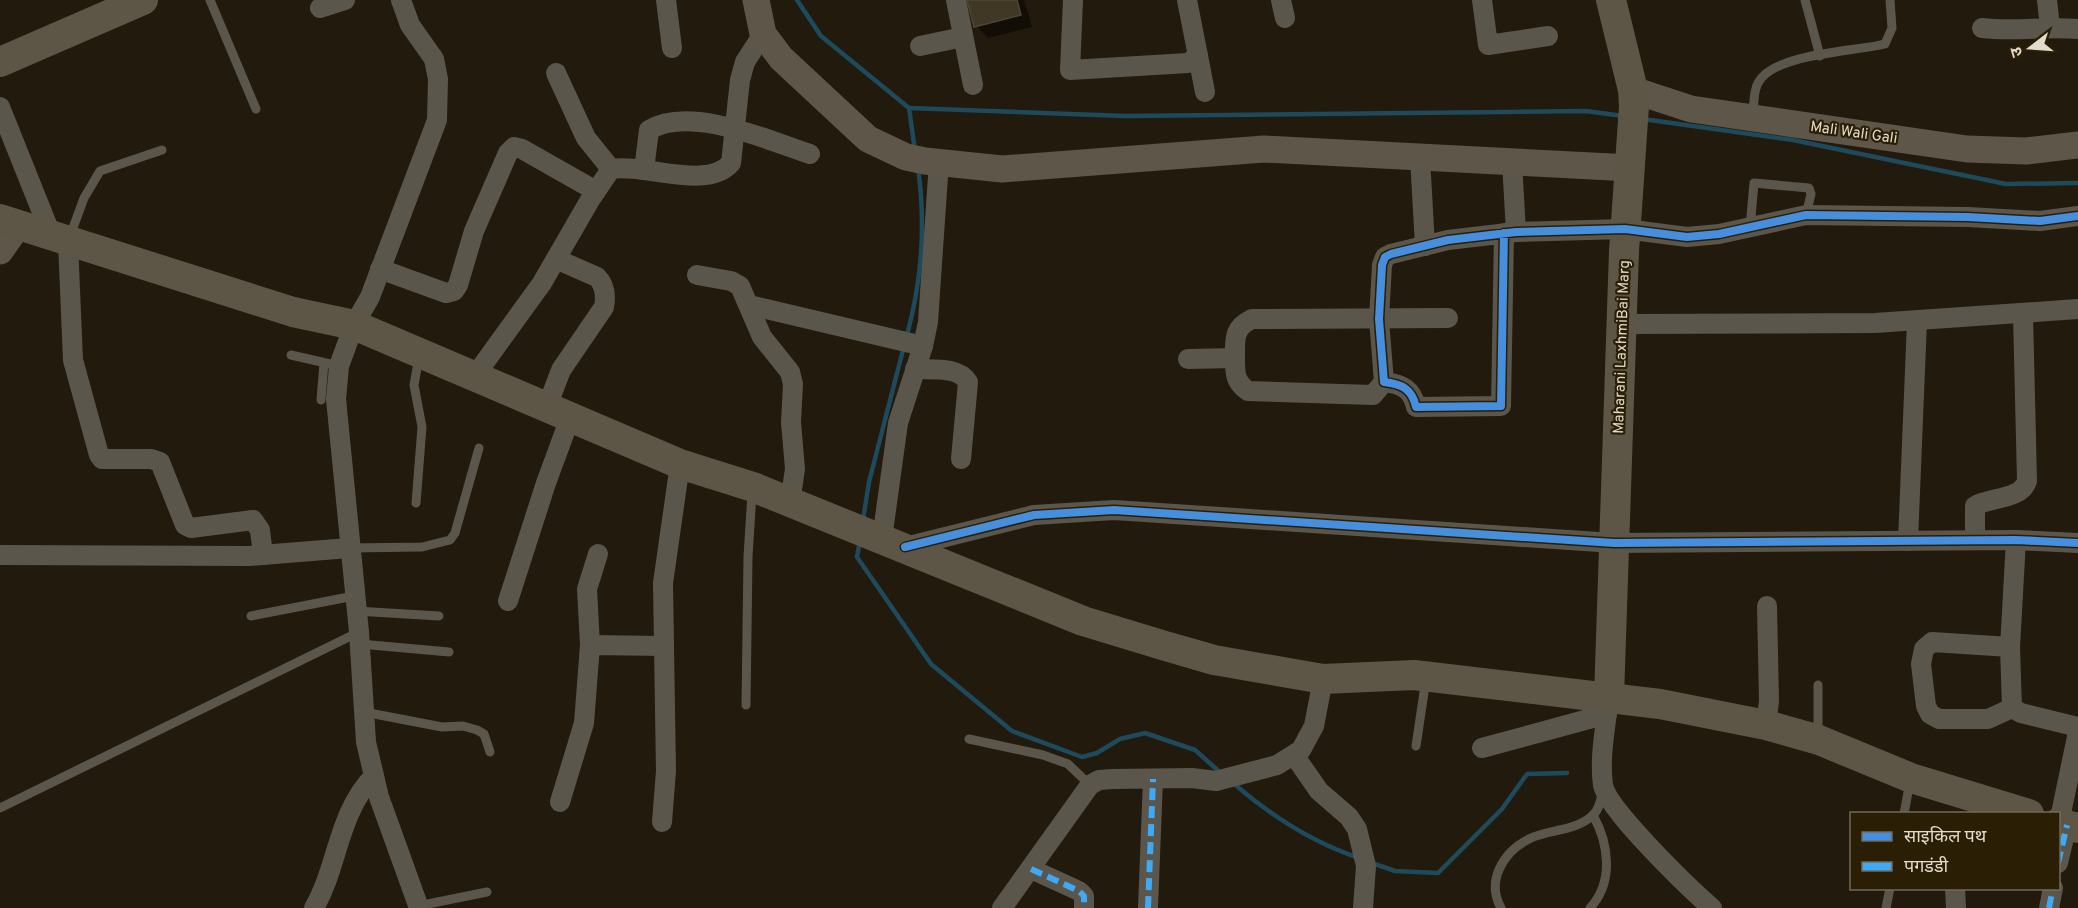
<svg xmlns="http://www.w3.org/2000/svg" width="2078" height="908" font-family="Overpass,'Noto Sans Devanagari',sans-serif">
  <rect width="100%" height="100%" fill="#221a0c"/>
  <polygon fill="#0007" points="969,0 1024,0 1032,27 988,38 976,26"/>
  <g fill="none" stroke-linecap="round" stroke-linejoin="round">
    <g stroke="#1d4a5c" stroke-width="4.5">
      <polyline points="797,0 821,36 909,108 1125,116 1586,111 1623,116"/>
      <polyline points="909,108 915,151"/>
      <polyline points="1643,119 1793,140 2006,184 2078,183"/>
      <path d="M 907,335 C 922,280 926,225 918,168"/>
      <polyline points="863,520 869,482 903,350"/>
      <polyline points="860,541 857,557 931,664 1012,731 1082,757 1097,753 1120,739 1145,733 1195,750 1222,774"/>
      <path d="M 1233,783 C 1271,816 1311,842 1359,858"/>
      <polyline points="1372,863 1395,871 1438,873 1502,809 1527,774 1567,773"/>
    </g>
  </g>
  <polygon fill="#403825" stroke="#4d473b" stroke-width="1.5" points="967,0 1017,0 1021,15 974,27"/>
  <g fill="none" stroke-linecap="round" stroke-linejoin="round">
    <g stroke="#5b564b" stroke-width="9">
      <polyline points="210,0 256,109"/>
      <polyline points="1805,0 1820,56"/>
      <path d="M 1753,115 C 1754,105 1753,92 1758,83 C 1774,53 1853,52 1885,44 L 1892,28 L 1890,0"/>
      <polyline points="1750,228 1754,183 1809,188 1811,194 1806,215"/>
      <polyline points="70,236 84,198 100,171 162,150"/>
      <polyline points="291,355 339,366"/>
      <polyline points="321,400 324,363"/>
      <polyline points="416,503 422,427 414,385 419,357"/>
      <polyline points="349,548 422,547 450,540 455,533 479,448"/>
      <polyline points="356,611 439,616"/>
      <polyline points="251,616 354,596"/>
      <polyline points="360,644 449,652"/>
      <polyline points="746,705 748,557 752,493"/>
      <polyline points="364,712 442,727 463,726 477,730 484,734 490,752"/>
      <polyline points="1818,735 1818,685"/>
      <polyline points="969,739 1043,755 1068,764 1090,785"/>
      <polyline points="1416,746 1426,679"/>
      <polyline points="0,808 359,632"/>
      <polyline points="1904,814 1910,781"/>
      <polyline points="418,906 487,892"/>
      <path d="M 1501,908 C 1486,881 1503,852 1529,839 C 1549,829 1575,832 1593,815 C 1600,809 1601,798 1603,790"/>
      <path d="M 1590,908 C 1614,882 1609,844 1593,815"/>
      <polyline points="1886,908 1890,888"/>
    </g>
    <g stroke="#5b564b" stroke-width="20">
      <polyline points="401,0 410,25 434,59 438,79 437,120 370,297 354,325 339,366 336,399 359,632 366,742 379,797 419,908"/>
      <polyline points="666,0 672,48"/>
      <polyline points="956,0 973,85"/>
      <polyline points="1073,0 1070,70 1188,63 1198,56 1187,0"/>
      <polyline points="1281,0 1285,18"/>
      <polyline points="1482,0 1488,45 1548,36"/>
      <polyline points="2047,0 2050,27"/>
      <polyline points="320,8 345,0"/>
      <path d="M 1982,28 C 2015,32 2045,26 2078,29"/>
      <polyline points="920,46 963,37"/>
      <polyline points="1198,56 1205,92"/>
      <polyline points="556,73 586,138 611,169"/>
      <polyline points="0,107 52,237"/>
      <polyline points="1420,157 1425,246"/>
      <polyline points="1512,162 1516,232"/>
      <path d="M 644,170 L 649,130 C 690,105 767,140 810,154"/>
      <path d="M 1504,233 L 1501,406 L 1416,407 C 1412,389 1402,384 1384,382 L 1379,319 L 1382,265 L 1385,257 L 1391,254 L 1448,240 L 1516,232 L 1625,229 L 1687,237 L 1719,234 L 1806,215 L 1968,217 L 2040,221 L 2078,216"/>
      <polyline points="68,242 73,360 99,455 102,459 151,459 160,462 185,525 191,528 253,520 260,530 263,555"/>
      <polyline points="380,269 446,293 454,291 458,285 474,231 508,153 514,147 522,149 596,191"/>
      <polyline points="697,275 731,281 740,286 762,337 790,372 793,384 791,422 795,469 790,503"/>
      <polyline points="749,305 923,346"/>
      <polyline points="1622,324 1875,323 2078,309"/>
      <path d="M 1235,358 C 1235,374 1235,382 1248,391 L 1373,395 L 1384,382"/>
      <path d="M 1188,359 L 1235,358 C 1235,339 1233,328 1252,319 L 1448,318"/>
      <path d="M 915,369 C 931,370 958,366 968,382 L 961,459"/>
      <path d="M 474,377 L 542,283 L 590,200 L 611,169 C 645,163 707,191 731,163 L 740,80 L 745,62 L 763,34"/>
      <path d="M 547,407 L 561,370 L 604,307 C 606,296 605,285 597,277 L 556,259"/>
      <polyline points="882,539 898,423 923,346 928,322 939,162"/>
      <path d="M 1975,540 L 1975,506 C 1990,497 2021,500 2027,481 L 2023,314"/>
      <polyline points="2016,540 2010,647 2012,708 2021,713 2078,727"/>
      <polyline points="1908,541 1917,321"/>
      <polyline points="905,547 1034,515 1114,510 1614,543 2016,540 2078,543"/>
      <polyline points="0,555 249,556 349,548"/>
      <polyline points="508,601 546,483 570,418"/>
      <polyline points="590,645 587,589 598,554"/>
      <polyline points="2010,647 1932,642 1924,649 1921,664 1926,706 1930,714 1939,719 1988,719 2012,708"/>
      <path d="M 1609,697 C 1606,725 1599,757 1603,785 C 1607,809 1690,889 1712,908"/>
      <polyline points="1766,725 1769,701 1767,606"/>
      <polyline points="1482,748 1607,714"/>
      <polyline points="1294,755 1319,791 1349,817 1357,829 1366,866 1363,908"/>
      <polyline points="560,802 584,723 590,645 664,646"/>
      <polyline points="662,822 666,771 663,583 680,464"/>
      <polyline points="2059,823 2078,732"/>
      <polyline points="2058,863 2067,825"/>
      <polyline points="1031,869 1079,891 1084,896 1084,908"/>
      <polyline points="1955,888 1956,908"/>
      <path d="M 314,908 C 338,867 338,812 374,776"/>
      <polyline points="1002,908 1090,785 1099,780 1112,779 1192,778 1216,781 1277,765 1301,750 1314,726 1323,679"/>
      <polyline points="1148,908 1153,779"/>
      <polyline points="2049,908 2053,888"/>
    </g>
    <g stroke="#5e5649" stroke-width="27">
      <polyline points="756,0 763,34 781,58 868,139 906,157 925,161 1002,169 1264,149 1631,168"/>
      <polyline points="1633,90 1691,109 1967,149 2026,151 2078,145"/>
      <polyline points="0,251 19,224"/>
    </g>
    <g stroke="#5d5646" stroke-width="30">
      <polyline points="0,62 143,0"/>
      <polyline points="0,219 293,312 354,325 680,464 753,487 1083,621 1162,645 1214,660 1323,679 1414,675 1660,704 1766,725 1819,740 1911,778 2029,814"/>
      <polyline points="1609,697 1624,251 1634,106 1633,90 1611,0"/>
      <polyline points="2058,823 2078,828"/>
    </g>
    <g stroke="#3fa9f5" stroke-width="6" stroke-dasharray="12 6" stroke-linecap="butt">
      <polyline points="2058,863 2067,825"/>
      <polyline points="1031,869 1079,891 1084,896 1084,908"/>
      <polyline points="1148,908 1153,779"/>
      <polyline points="2049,908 2053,888"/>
    </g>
    <defs>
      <g id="cycleway">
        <path d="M 1504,233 L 1501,406 L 1416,407 C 1412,389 1402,384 1384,382 L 1379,319 L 1382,265 L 1385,257 L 1391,254 L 1448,240 L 1516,232 L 1625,229 L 1687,237 L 1719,234 L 1806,215 L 1968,217 L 2040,221 L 2078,216"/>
        <polyline points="905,547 1034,515 1114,510 1614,543 2016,540 2078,543"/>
      </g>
    </defs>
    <use href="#cycleway" stroke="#2a1e04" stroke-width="11"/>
    <use href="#cycleway" stroke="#468fdf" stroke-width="8"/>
  </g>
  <g text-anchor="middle" stroke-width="4.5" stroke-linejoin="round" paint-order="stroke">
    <g font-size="15" fill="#e3dbcc" stroke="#2a1e04">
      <text transform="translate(1854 132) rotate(8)" y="5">Mali Wali Gali</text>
      <text transform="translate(1621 347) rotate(-88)" y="5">Maharani LaxhmiBai Marg</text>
    </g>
  </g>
  <rect x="1850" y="812" width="210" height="78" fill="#2a1e04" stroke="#746a54" stroke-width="1.5"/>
  <rect x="1862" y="832" width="30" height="9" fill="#468fdf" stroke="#746a54" stroke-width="1.5"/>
  <text x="1904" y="842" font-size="18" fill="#e3dbcc">साइकिल पथ</text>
  <rect x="1862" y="862" width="30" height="9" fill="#3fa9f5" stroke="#746a54" stroke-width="1.5"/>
  <text x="1904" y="872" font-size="18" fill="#e3dbcc">पगडंडी</text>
  <g transform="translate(2030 48) rotate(253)" stroke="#2a1e04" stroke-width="4.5" paint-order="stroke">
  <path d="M0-4.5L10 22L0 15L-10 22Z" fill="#e3dbcc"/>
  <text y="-9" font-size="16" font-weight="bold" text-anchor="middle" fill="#e3dbcc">उ</text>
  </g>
</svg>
